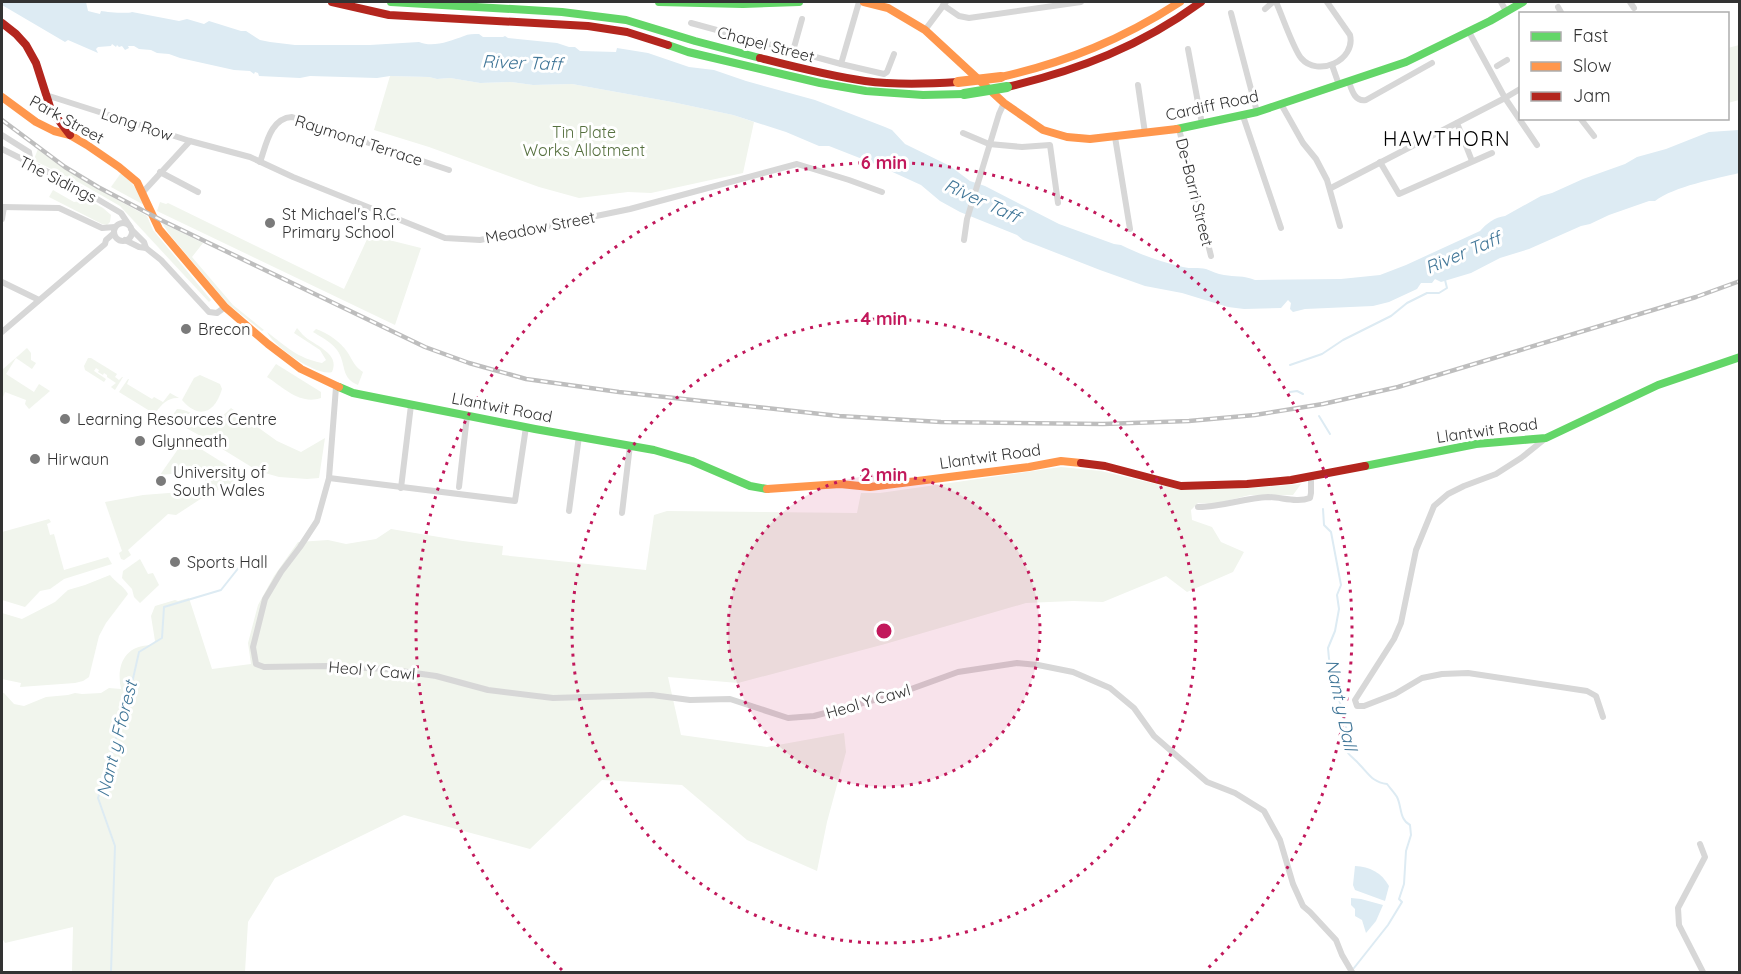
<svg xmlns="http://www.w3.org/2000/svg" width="1741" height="974" font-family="Quicksand,sans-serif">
  <rect width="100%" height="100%" fill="#fff"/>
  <g fill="#f1f5ed">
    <polygon points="1739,45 1739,100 1728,103 1728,48"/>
    <polygon points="390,76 429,77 437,79 450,78 480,83 511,82 533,85 572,84 672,102 733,115 754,122 743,173 651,193 628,192 579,198 539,187 429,147 374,130"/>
    <polygon points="38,149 96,188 147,216 153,230 211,300 209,302 120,206 80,183 37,162 34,159"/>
    <path d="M 121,173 C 132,182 139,191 144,205 L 111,187 Z"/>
    <polygon points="53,190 74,202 80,201 83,197 103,208 111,215 110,222 107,225 102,224 49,197"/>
    <polygon points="160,202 166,204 168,203 344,289 369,235 421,248 395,325 157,211"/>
    <polygon points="162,223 203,243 192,257 233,305 264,330 262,331 228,304 170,235"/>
    <path d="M 297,328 C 299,330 301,333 303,335 C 313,345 341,353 332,372 C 317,377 273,346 267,332 C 287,347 297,358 322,363 L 326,360 L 320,350 L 294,333 Z"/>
    <path d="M 316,329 C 328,333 341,342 348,353 C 353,361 355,367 363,372 L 358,385 C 340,378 347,364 337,350 C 330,341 321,337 313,332 Z"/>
    <polygon points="27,348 31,353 31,360 36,363 32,369 16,358 6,374 34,392 39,384 50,391 29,409 25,404 26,400 5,392 2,400 2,370"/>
    <polygon points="88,358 91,358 117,374 115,377 119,380 122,377 123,377 115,390 111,387 116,383 107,377 107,375 104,373 103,375 98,372 99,370 96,368 94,371 106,379 104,382 85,370 84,366"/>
    <path d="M 276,364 L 321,392 L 321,398 C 300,405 284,388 267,377 Z"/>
    <path d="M 200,375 L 220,384 L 222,389 C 215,413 199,420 182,400 L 194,378 Z"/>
    <path d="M 128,379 L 129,379 L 127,384 L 152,399 L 154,397 L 163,402 L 170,393 L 179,398 C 168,397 162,404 156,412 L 153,413 L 119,392 Z"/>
    <path d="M 231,408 L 277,441 L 301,452 L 325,438 L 319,478 L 307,479 L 279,477 L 258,471 L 206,439 L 170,419 L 177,409 C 205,411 200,439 231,408 Z"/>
    <polygon points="185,439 236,471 236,481 202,498 176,515 168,514 128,550 131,555 124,560 121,559 119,553 122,551 105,502 143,495 207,490 204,471 160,475"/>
    <path d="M 1061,467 L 1101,471 L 1181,490 L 1251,488 L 1301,484 L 1293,495 L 1250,495 L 1214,504 L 1198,503 L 1191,510 L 1192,520 L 1212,527 L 1221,542 L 1244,552 L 1233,572 L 1187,592 L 1166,576 L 1103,602 L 1073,601 L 1026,603 L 885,644 L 738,683 L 668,677 L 681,735 L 767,747 L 844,733 L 846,752 L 827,822 L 817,871 L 747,840 L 682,785 L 602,780 L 530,849 L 404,815 L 275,878 L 248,922 L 245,972 L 72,972 L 73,927 L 5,943 L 2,938 L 2,693 L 4,693 L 14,704 L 24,706 L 46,697 L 68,695 L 75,693 L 82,694 L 101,693 L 109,688 L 121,689 C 116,666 124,645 152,645 L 155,641 L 151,616 L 155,606 L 175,600 L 178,601 L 189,598 L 212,669 L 251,664 L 248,643 L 258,605 L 274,576 L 298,542 L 328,540 L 346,544 L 376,539 L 391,529 L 463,541 L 503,546 L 502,555 L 646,570 L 654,515 L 667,511 L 857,513 L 861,493 L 880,493 Z"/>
    <polygon points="49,519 51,522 47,524 50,535 54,534 64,570 108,557 112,564 64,579 50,589 40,591 25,607 2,600 2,532"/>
    <polygon points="140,559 148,574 153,573 159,585 140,603 134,597 132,589 122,578 123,571"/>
    <path d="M 110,575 C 115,582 124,586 128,594 L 106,623 L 99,636 L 89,677 L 83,681 L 75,683 L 20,687 L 21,683 L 2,679 L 2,613 L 22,619 L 55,602 L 68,590 L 85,585 Z"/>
  </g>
  <g fill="#ddebf3">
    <path d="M 2,2 L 86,2 L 88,11 L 100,14 L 101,11 C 107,12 127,14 132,12 L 179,21 L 187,19 L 204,24 L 209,21 L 241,31 L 246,31 L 260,40 L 270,42 L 295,45 L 370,45 L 419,42 C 433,48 450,41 464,36 C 468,34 474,34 479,34 L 483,37 L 503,37 L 505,36 L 508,38 L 557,43 L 569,47 L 575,47 L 580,51 L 616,52 L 617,48 L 648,53 L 689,67 L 714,70 L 746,81 L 815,100 L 885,127 L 892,130 L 905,144 L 950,166 L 970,181 L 985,186 L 1059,224 L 1114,244 L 1121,245 C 1141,255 1161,262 1183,267 C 1190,269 1199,267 1206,269 C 1212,271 1217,274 1224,275 C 1235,277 1243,275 1255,280 L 1341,279 L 1380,275 L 1406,265 L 1480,231 C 1486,224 1495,217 1505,216 L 1541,196 L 1552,193 L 1583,179 L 1625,164 L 1637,157 L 1666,149 L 1709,132 L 1739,130 L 1739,173 C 1715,179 1675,186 1655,201 L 1649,201 L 1609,215 L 1590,224 L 1581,226 L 1529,249 L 1500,258 L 1471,273 L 1441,282 L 1435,279 L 1432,283 L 1421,283 L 1417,289 L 1389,302 L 1373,306 L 1305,309 L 1293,312 L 1290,309 L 1291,303 L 1288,300 L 1281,308 L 1244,309 L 1228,307 L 1182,293 L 1145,286 L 1100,270 L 1036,245 L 1023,240 L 1017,235 L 960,212 L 940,201 L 921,185 L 875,164 L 829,146 L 819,146 L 786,132 L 733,115 L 672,102 L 572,84 L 533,85 L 511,82 L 480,83 L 450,78 L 437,79 L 429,77 L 390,76 L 377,78 L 310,76 L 300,78 L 259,76 L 258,73 L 255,72 L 254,74 L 250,71 L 234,70 L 180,58 L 169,54 L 157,53 L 151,50 L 139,49 L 134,46 L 128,46 L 129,48 L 125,50 L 122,46 L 119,47 L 117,45 L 116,47 L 112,44 L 111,46 L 98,47 L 96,49 L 98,53 L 68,40 L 65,42 L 2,5 Z"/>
    <path d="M 1355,866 C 1370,867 1381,872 1389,886 L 1385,901 L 1355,890 L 1353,885 Z"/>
    <polygon points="1351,898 1361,899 1383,905 1376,921 1366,933 1362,920 1355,916 1355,909 1351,905"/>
  </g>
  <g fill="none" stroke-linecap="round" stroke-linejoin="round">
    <g stroke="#ddebf3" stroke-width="2">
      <polyline points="1290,365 1322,354 1343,340 1391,316 1407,303 1427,293 1439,293 1447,288 1445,280"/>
      <polyline points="1290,392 1297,391 1303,394"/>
      <polyline points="1319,416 1330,434"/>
      <path d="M 1323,509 L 1324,525 L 1331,532 L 1341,585 L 1337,595 L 1339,609 L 1335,631 L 1328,648 L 1329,659 L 1349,739 L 1350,750 L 1348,753 C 1352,758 1356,760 1359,764 C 1369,774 1372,782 1387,784 C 1390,788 1394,792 1397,797 C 1402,807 1399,819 1410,825 L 1411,835 L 1406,851 L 1404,884 L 1399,899 L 1402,902 L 1388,925 L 1354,968"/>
      <polyline points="111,972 115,846 98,798 130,692 139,652 162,638 164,607 221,590 240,566"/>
    </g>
    <g stroke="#d7d7d7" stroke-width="6">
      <path d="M 1276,2 C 1282,15 1293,48 1301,58 C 1318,78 1356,60 1350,35 L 1327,2"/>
      <polyline points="1501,2 1506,11"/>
      <polyline points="1630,2 1634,8"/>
      <polyline points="943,5 959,16 969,18 1081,2"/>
      <polyline points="1558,7 1562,14"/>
      <polyline points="1265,9 1273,2"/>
      <polyline points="1231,13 1257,112"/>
      <polyline points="691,23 841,64 884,74 887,72 894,54"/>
      <polyline points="925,30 946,2"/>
      <polyline points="1469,32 1505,98 1537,145"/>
      <polyline points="1188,49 1202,124"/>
      <polyline points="793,51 802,19"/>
      <polyline points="841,64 859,2"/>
      <polyline points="1332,65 1339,85"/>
      <polyline points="1497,66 1507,60"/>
      <path d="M 1349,82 C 1352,91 1355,102 1366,100 L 1432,63"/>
      <polyline points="1138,85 1145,133"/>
      <polyline points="46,95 190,141 250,157 293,177 445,238 480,240 630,209 797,164 849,180 882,192"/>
      <polyline points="1281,104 1303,143 1316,159 1327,180 1340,226"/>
      <polyline points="1243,116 1281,228"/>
      <polyline points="1580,118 1594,136"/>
      <polyline points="1457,123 1472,161"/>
      <polyline points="1179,129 1211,256"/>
      <polyline points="963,133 989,144 1022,147 1050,145 1058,203"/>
      <polyline points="2,135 29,152 30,158 28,163"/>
      <polyline points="1115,137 1130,229"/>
      <polyline points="2,149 70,183 121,213 129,225"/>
      <path d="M 260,162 C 266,146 270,118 292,117 L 449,170"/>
      <polyline points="1380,162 1399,194 1492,153"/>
      <polyline points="160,172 198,192"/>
      <polyline points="1331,188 1505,98 1520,89"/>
      <polyline points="143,192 190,141"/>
      <polyline points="2,207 59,208 102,228 115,227"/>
      <polyline points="2,219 4,207"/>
      <circle cx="123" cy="232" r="9"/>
      <polyline points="131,229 144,242 146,248"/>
      <polyline points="125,240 139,247 146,248 161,260 209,312 217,313 225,307"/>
      <polyline points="964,240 967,219 999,114 1004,103"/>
      <polyline points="2,282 39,300"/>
      <polyline points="2,332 105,244 106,240 114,233"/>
      <polyline points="336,387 329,478 317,521 300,547 281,572 265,599 253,647 256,664 264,667 327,666 387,669 436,676 488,690 553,698 652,695 690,700 730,699 788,718 814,716 900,693 958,672 1017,663 1038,665 1073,672 1110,688 1134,708 1154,736 1207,782 1235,793 1264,811 1280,840 1293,884 1303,906 1310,912 1336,940 1342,955 1352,972"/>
      <polyline points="1546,438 1521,458 1496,474 1464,486 1448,494 1434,506 1416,550 1401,623 1394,639 1355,700 1357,706 1364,706 1395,694 1422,678 1442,674 1468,673 1587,691 1596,696 1603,717"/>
      <polyline points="329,478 515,501 526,427"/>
      <polyline points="459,487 467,416"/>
      <polyline points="401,488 411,405"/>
      <path d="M 1198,507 C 1222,507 1244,498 1268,497 C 1281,497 1297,503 1310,498 L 1311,493 L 1311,477"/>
      <polyline points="569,511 579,436"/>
      <polyline points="622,513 630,445"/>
      <polyline points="1700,844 1705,857 1678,908 1679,925 1703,972"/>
    </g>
    <g stroke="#63d668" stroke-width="8">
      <polyline points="391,2 562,12 626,20 695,41 760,58"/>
      <polyline points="659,2 743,4 799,2"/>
      <polyline points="668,45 688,52 820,83 866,91 923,95 964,94"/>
      <polyline points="1177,129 1257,112 1406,62 1490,21 1523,2"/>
      <polyline points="339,387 353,393 383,399 535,429 654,450 692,461 750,486 767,489"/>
      <polyline points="1365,466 1476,444 1546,438 1658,385 1740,357"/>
    </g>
    <g stroke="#ff974d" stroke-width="8">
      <polyline points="864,2 888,8 925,30 1004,103 1043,130 1067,137 1090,139 1177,129"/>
      <path d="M 1001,77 C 1067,62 1123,39 1180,2"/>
      <polyline points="2,97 36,122 54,131 70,135 87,145 119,167 137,182 159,229 225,307 268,344 301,369 339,387"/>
      <polyline points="767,489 840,484 870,487 1029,467 1061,461 1081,463"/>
    </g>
    <g stroke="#b3261e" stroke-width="8">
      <polyline points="332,2 389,15 588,26 627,32 668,45"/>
      <polyline points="2,23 16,34 26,45 36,63 51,110 70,135"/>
      <path d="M 760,58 C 795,67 829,76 865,81 C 895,85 927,84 958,82"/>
      <path d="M 1007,87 C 1079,70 1141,46 1201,2"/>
      <polyline points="1081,463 1105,466 1181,486 1247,484 1291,480 1365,466"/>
    </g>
    <defs>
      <polyline id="rail" points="2,120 65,167 98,187 161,220 425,347 469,363 526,379 619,392 839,416 941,422 1103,424 1189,421 1255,415 1323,404 1398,387 1696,297 1740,281"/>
    </defs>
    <use href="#rail" stroke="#bebebe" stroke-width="4.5"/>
    <use href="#rail" stroke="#fff" stroke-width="2" stroke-dasharray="7" stroke-linecap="butt"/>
    <polyline stroke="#63d668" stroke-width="10" points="964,94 1007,87"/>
    <polyline stroke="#ff974d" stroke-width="10" points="958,82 1001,77"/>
  </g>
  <circle cx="884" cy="631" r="156" fill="#c2185b" fill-opacity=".12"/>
  <g fill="none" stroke="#c2185b" stroke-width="3" stroke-dasharray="3 6">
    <circle cx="884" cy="631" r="156"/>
    <circle cx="884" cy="631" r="312"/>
    <path d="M562 970A468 468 0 1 1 1206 970"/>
  </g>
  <g fill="#7a7a7a" stroke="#fff" stroke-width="2">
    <circle cx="270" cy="223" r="6"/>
    <circle cx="186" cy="329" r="6"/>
    <circle cx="65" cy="419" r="6"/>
    <circle cx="140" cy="441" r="6"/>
    <circle cx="35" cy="459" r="6"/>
    <circle cx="161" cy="481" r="6"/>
    <circle cx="175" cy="562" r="6"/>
  </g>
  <g text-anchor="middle" stroke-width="6" stroke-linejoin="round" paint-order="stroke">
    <g font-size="16" fill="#333" stroke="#fff">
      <text transform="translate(766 44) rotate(15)" y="6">Chapel Street</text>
      <text transform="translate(1212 105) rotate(-12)" y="6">Cardiff Road</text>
      <text transform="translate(67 119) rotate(29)" y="6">Park Street</text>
      <text transform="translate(137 124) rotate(18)" y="6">Long Row</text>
      <text transform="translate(359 140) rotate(18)" y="6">Raymond Terrace</text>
      <text transform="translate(58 179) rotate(27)" y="6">The Sidings</text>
      <text transform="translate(1195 192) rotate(76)" y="6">De-Barri Street</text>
      <text transform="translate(540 227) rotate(-11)" y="6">Meadow Street</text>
      <text transform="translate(502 407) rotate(11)" y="6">Llantwit Road</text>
      <text transform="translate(1487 430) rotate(-8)" y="6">Llantwit Road</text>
      <text transform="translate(990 456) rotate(-8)" y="6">Llantwit Road</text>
      <text transform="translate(372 670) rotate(5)" y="6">Heol Y Cawl</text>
      <text transform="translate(868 701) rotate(-16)" y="6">Heol Y Cawl</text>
    </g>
    <g font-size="16" fill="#56703f" stroke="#fff">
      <text x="584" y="138">Tin Plate<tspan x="584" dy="18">Works Allotment</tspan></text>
    </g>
    <g font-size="16" fill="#333" stroke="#fff" text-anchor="start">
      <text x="282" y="220">St Michael's R.C.<tspan x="282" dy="18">Primary School</tspan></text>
      <text x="198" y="335">Brecon</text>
      <text x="77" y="425">Learning Resources Centre</text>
      <text x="152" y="447">Glynneath</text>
      <text x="47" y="465">Hirwaun</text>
      <text x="173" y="478">University of<tspan x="173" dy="18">South Wales</tspan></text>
      <text x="187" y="568">Sports Hall</text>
    </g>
    <g font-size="18" font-style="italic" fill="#3f7597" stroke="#fff">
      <text transform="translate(522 63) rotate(2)" y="6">River Taff</text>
      <text transform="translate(982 201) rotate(25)" y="6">River Taff</text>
      <text transform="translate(1463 253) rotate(-23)" y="6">River Taff</text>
      <text transform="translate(1341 705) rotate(78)" y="6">Nant y Dall</text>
      <text transform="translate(117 739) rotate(-76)" y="6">Nant y Fforest</text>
    </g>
    <g font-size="20" letter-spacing="1.5" fill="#000" stroke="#fff">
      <text x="1447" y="146">HAWTHORN</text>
    </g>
  </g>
  <circle cx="884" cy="631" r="9" fill="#c2185b" stroke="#fff" stroke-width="3"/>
  <g font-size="18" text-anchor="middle" font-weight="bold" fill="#c2185b" stroke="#fff" stroke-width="6" stroke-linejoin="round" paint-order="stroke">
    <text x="884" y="169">6 min</text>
    <text x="884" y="325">4 min</text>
    <text x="884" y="481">2 min</text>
  </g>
  <rect width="1741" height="974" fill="none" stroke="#333333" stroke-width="6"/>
  <rect x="1519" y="12" width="210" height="108" fill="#ffffff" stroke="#adadad" stroke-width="1.5"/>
  <rect x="1531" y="32" width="30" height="9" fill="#63d668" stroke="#adadad" stroke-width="1.5"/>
  <text x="1573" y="42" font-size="18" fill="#333333">Fast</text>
  <rect x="1531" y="62" width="30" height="9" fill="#ff974d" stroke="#adadad" stroke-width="1.5"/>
  <text x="1573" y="72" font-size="18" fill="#333333">Slow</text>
  <rect x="1531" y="92" width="30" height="9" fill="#b3261e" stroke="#adadad" stroke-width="1.5"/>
  <text x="1573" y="102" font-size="18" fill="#333333">Jam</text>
</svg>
